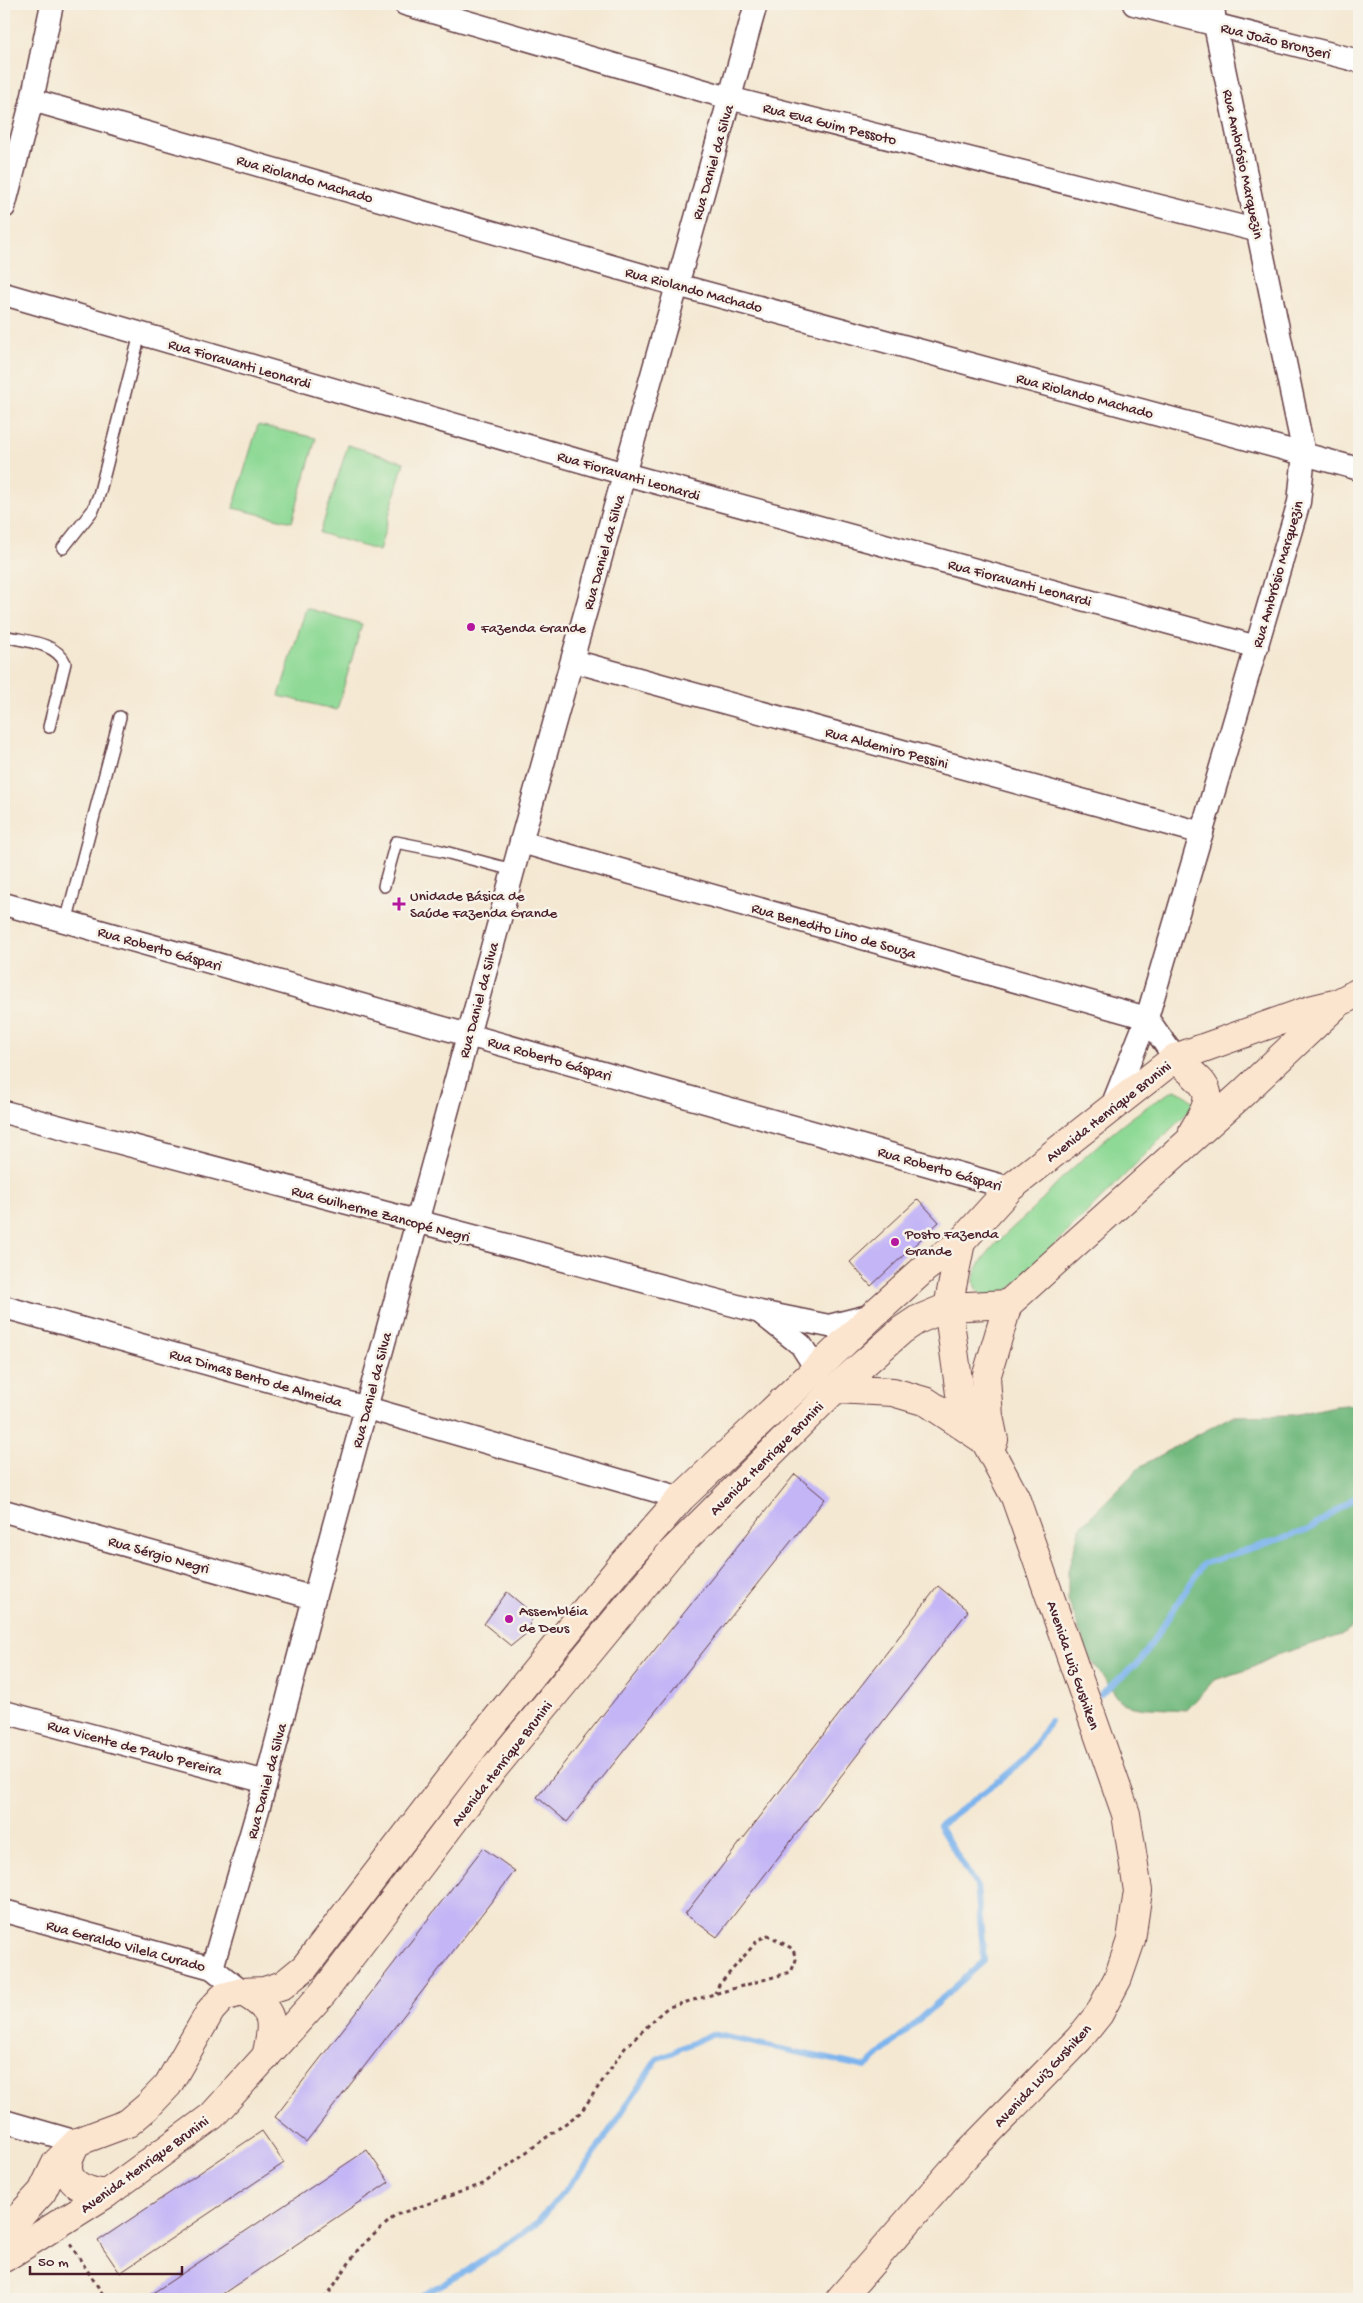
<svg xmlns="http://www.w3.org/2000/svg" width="1363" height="2303" font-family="'Gochi Hand',sans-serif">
  <rect width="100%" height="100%" fill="#f7f3e8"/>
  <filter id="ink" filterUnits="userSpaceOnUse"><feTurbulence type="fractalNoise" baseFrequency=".02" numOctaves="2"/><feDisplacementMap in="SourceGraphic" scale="10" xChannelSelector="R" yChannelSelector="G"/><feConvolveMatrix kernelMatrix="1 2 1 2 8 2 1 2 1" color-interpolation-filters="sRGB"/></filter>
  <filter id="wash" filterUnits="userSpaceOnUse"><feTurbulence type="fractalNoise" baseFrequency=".0096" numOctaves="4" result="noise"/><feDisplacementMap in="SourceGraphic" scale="20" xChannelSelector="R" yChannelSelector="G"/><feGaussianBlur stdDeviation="1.12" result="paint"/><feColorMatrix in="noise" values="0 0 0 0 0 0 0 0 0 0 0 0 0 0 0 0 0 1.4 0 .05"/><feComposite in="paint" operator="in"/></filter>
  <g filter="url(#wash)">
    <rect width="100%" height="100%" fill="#f4e8d2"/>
    <g fill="#8ed995" stroke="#6c7c60">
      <polygon points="258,425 316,438 292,522 233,508"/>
      <polygon points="348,445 404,462 379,551 320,533"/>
      <polygon points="306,608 362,624 337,710 279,696"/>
      <path d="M 1175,1090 L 1187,1096 L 1196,1104 L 1009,1290 L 989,1298 C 983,1295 975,1291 974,1283 C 971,1260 1018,1224 1032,1210 C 1043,1200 1052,1187 1063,1177 C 1094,1148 1137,1109 1175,1090 Z"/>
    </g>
    <polygon fill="#72b97e" stroke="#5e6c54" points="1359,1404 1359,1623 1344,1634 1277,1655 1247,1670 1214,1680 1187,1710 1133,1707 1121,1702 1090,1659 1068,1600 1068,1571 1080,1527 1141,1466 1232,1416 1294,1415 1335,1406"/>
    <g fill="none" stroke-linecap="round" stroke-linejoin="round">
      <g stroke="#7db4ed" stroke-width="6">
        <polyline points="1101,1694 1141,1660 1203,1564 1308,1530 1359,1495"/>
        <polyline points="416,2299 468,2270 535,2225 586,2166 657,2059 712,2034 866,2067 984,1961 977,1887 939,1826 1000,1780 1028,1756 1050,1721"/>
      </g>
    </g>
    <g id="blocks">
      <g fill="#c3b5f6">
        <polygon points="918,1199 939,1222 871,1286 850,1262"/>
        <polygon points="795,1474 825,1499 567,1822 537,1797"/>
        <polygon points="938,1586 968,1611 717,1937 685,1914"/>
        <polygon points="507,1592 533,1614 527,1633 511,1646 484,1624"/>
        <polygon points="483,1848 515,1871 306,2142 275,2117"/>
        <polygon points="262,2131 284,2163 120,2273 98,2241"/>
        <polygon points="367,2150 389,2182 215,2299 144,2299"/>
      </g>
    </g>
  </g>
  <g filter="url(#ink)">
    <use href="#blocks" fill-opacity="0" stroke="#643d44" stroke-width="1"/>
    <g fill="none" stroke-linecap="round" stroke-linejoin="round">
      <defs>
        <g id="lane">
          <polyline points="63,548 93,510 99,495 140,334"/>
          <path d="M 4,636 C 24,641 56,642 65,663 L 49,727"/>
          <polyline points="384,886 396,842 441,851 513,870"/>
          <polyline points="66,922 120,717"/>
        </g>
        <g id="street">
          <polyline points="405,4 729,98 1259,231"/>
          <polyline points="1134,4 1359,61"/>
          <polyline points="32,100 677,285 1359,469"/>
          <polyline points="4,207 32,100 52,4"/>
          <polyline points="4,294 625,474 1257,647"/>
          <polyline points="573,661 1202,833"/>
          <polyline points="521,842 1147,1018"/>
          <polyline points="4,904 1010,1188"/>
          <polyline points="1147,1018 1175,1058"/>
          <polyline points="1112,1106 1147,1018 1299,502 1304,454 1215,25 1213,4"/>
          <polyline points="4,1112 760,1312 829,1326 873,1315"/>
          <polyline points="4,1307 367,1408 681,1498"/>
          <polyline points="762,1314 801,1345 817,1370"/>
          <polyline points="4,1511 314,1598"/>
          <polyline points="4,1712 266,1782"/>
          <polyline points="4,1911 212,1968 242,1992"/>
          <polyline points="212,1968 266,1782 314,1598 521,842 756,4"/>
          <polyline points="4,2121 77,2142"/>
        </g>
        <g id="secondary">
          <path d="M 1175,1058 C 1208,1088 1219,1089 1193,1131"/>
          <polyline points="1008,1304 1243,1093 1336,1005"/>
          <polyline points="835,1389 893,1392 927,1402 981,1438"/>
          <polyline points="994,1440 989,1416 986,1378 1008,1304"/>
          <path d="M 242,1992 C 276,2010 274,2022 266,2057"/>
          <path d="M 77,2142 C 57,2175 72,2189 106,2194"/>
          <polyline points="4,2227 20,2216 42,2192 56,2163 77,2142 128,2123 147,2107 168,2085 211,2010 223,1997 242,1992 264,1991 283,1985 305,1967 477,1743 621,1566 681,1498 873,1315 924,1269 961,1242 1010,1188 1175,1058 1313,1009 1338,1003 1359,992"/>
          <polyline points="4,2258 106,2194 212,2116 323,1993 494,1768 670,1554 835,1389 902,1330 917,1320 948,1307 1008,1304"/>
          <polyline points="840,2299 965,2156 1079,2039 1099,2014 1118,1978 1131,1940 1138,1891 1126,1814 1015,1497 960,1394 948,1307 961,1242"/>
        </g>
      </defs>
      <use href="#lane" stroke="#643d44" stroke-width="14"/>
      <use href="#street" stroke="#643d44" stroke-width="25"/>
      <use href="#secondary" stroke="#643d44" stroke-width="30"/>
      <g stroke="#643d44" stroke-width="3" stroke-dasharray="4 4" stroke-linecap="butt">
        <polyline points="70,2244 106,2299"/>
        <path d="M 78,2299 C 86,2294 94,2295 103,2297"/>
        <polyline points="325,2299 359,2248 396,2215 483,2184 581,2112 625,2048 663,2011 669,2007 791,1972 796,1960 793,1949 768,1935 758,1940 719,1985 715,1993"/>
      </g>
      <use href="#lane" stroke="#fff" stroke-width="11"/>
      <use href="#street" stroke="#fff" stroke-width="22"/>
      <use href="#secondary" stroke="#fce5cf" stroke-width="28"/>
    </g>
  </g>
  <g fill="#b5179e" stroke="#f7f3e8" stroke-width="2">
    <circle cx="471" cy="627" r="5"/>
    <path d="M396.5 896.5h5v5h5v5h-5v5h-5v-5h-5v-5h5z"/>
    <circle cx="895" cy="1242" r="5"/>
    <circle cx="509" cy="1619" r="5"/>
  </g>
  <g text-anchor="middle" stroke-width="5" stroke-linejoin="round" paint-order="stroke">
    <g font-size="15" fill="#4a1f2b" stroke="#f7f3e8">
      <text transform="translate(1276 40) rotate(14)" y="5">Rua João Bronzeri</text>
      <text transform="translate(830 123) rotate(14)" y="5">Rua Eva Guim Pessoto</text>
      <text transform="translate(712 162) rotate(-74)" y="5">Rua Daniel da Silva</text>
      <text transform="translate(1244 164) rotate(78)" y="5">Rua Ambrósio Marquezin</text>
      <text transform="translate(305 178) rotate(16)" y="5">Rua Riolando Machado</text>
      <text transform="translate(694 289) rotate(15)" y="5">Rua Riolando Machado</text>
      <text transform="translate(240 363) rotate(16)" y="5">Rua Fioravanti Leonardi</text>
      <text transform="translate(1085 395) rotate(15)" y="5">Rua Riolando Machado</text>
      <text transform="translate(629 475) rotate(16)" y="5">Rua Fioravanti Leonardi</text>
      <text transform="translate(603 552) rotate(-74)" y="5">Rua Daniel da Silva</text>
      <text transform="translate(1277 574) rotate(-74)" y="5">Rua Ambrósio Marquezin</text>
      <text transform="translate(1020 582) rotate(15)" y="5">Rua Fioravanti Leonardi</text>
      <text transform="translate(887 747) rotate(15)" y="5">Rua Aldemiro Pessini</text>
      <text transform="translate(834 930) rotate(16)" y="5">Rua Benedito Lino de Souza</text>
      <text transform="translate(160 948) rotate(16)" y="5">Rua Roberto Gáspari</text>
      <text transform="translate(478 1000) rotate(-75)" y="5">Rua Daniel da Silva</text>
      <text transform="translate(550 1058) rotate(16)" y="5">Rua Roberto Gáspari</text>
      <text transform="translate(1108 1111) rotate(-38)" y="5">Avenida Henrique Brunini</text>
      <text transform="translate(940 1168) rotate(16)" y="5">Rua Roberto Gáspari</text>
      <text transform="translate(381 1213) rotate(15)" y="5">Rua Guilherme Zancopé Negri</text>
      <text transform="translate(256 1377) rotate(16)" y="5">Rua Dimas Bento de Almeida</text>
      <text transform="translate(371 1390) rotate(-75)" y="5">Rua Daniel da Silva</text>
      <text transform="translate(766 1458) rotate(-45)" y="5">Avenida Henrique Brunini</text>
      <text transform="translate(159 1554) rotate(16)" y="5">Rua Sérgio Negri</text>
      <text transform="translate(1074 1665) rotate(71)" y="5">Avenida Luiz Gushiken</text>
      <text transform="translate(135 1747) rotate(15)" y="5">Rua Vicente de Paulo Pereira</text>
      <text transform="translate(501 1763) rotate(-52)" y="5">Avenida Henrique Brunini</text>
      <text transform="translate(266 1781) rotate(-75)" y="5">Rua Daniel da Silva</text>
      <text transform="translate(126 1945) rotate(15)" y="5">Rua Geraldo Vilela Curado</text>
      <text transform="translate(1042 2075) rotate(-47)" y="5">Avenida Luiz Gushiken</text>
      <text transform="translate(144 2164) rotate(-36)" y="5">Avenida Henrique Brunini</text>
    </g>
    <g font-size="15" fill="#4a1f2b" stroke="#f7f3e8" text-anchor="start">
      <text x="481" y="632">Fazenda Grande</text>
      <text x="410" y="900">Unidade Básica de<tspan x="410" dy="17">Saúde Fazenda Grande</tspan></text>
      <text x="905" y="1238">Posto Fazenda<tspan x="905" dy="17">Grande</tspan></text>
      <text x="519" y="1615">Assembléia<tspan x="519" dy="17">de Deus</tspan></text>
    </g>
  </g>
  <rect width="1363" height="2303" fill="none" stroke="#f7f3e8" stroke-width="20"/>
  <path d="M30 2266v8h152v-8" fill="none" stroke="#4a1f2b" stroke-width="2.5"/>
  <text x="38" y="2266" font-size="15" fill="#4a1f2b" stroke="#f7f3e8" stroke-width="4" paint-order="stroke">50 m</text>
</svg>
